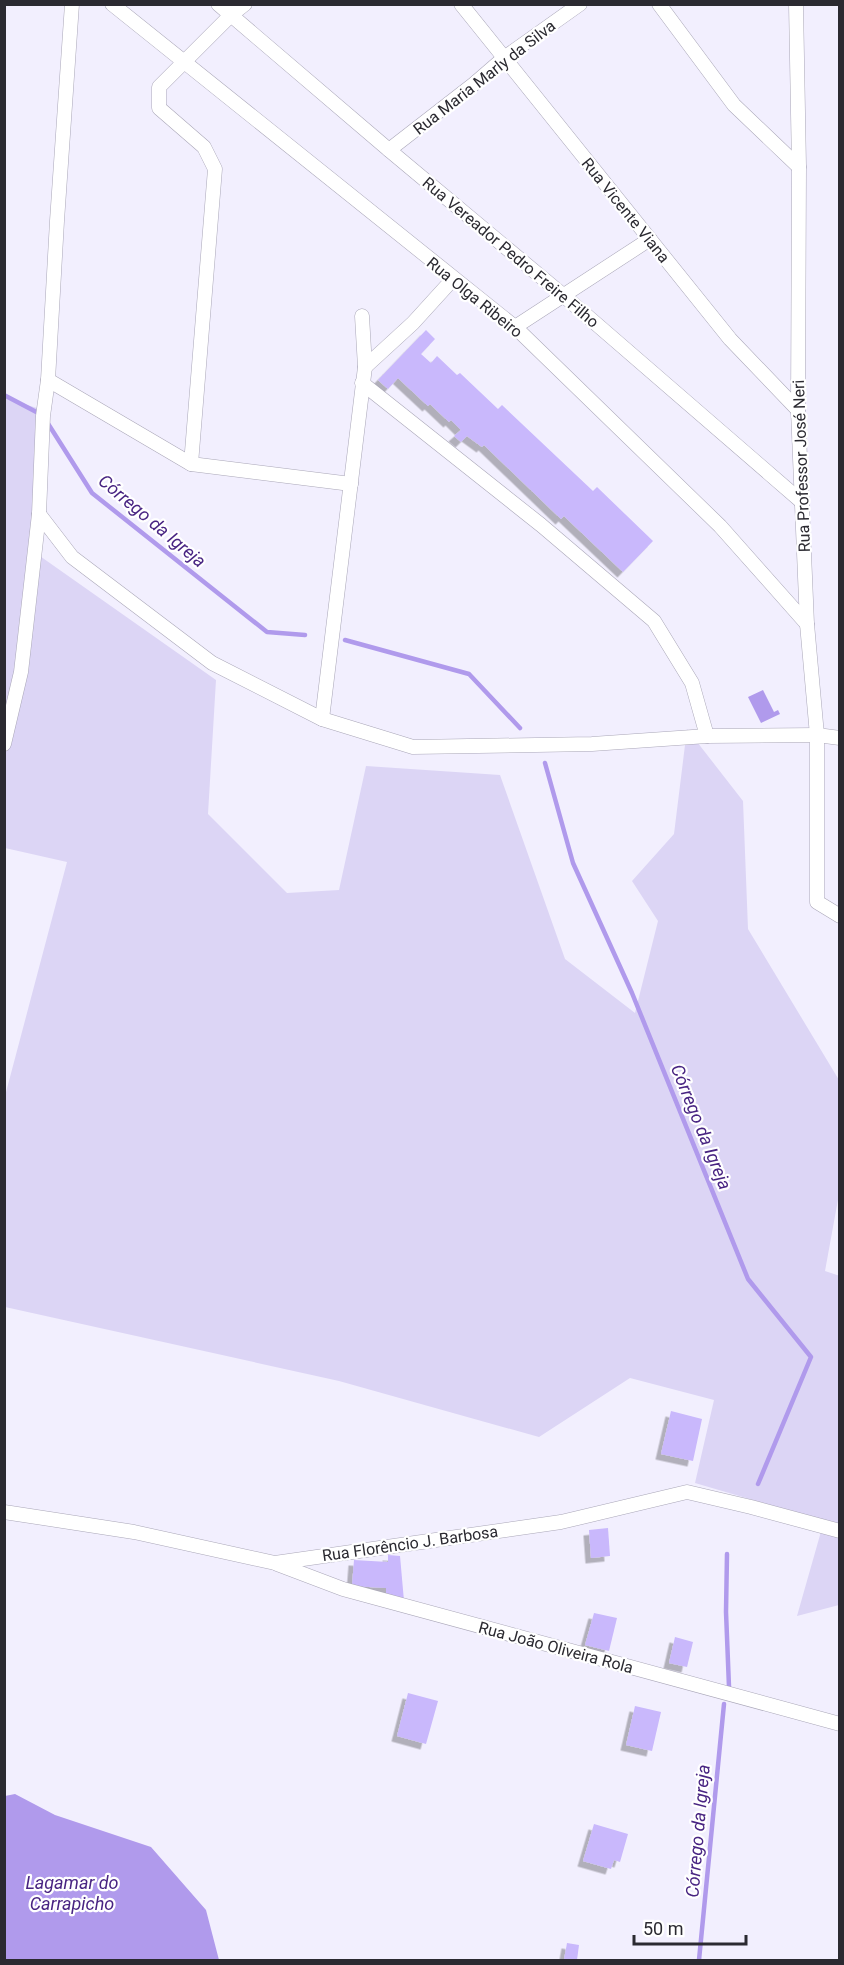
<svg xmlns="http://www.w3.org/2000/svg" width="844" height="1965" font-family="Roboto,sans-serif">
  <defs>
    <filter id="shadow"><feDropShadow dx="-5.5" dy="5.5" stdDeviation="0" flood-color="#0004"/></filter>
  </defs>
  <rect width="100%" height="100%" fill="#f2effe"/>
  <polygon fill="#dcd5f5" points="4,398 37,408 37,554 216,680 208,814 287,893 339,890 366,766 500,775 565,959 635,1013 658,921 632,881 674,834 687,729 743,801 748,929 839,1080 839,1194 825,1271 840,1276 839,1605 797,1616 824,1521 695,1483 714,1400 630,1378 539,1437 339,1381 5,1307 5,1096 67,862 5,848"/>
  <g fill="#b09aec">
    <polygon points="763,690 774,712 778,710 780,714 761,723 748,697"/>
    <polygon points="15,1794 55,1815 151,1847 206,1910 219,1960 5,1960 5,1796"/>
  </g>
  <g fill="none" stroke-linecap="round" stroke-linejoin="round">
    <g stroke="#b09aec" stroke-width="4.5">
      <polyline points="4,395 42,415"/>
      <polyline points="47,422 92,493 267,632 305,635"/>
      <polyline points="345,640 469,674 520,728"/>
      <polyline points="545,763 573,863 632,993 748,1279 811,1357 758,1484"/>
      <polyline points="727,1554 726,1612 729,1687"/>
      <polyline points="699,1960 724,1704"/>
    </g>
  </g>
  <g fill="#c9b8fc" filter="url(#shadow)">
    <polygon points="426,330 435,339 421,354 431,363 437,356 457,375 460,373 498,409 502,405 593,491 597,487 653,541 623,572 564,516 561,519 484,445 482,447 467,436 461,442 454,436 461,430 451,420 449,422 430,404 428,406 398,378 388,389 378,380"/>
    <polygon points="671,1411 702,1419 693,1461 661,1454"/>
    <polygon points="608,1528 610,1556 591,1558 589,1530"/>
    <polygon points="388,1555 400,1556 404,1601 386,1600 386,1588 352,1586 354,1560 388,1562"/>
    <polygon points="594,1613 617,1618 609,1651 585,1645"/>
    <polygon points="675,1637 693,1642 687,1667 669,1663"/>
    <polygon points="408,1693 438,1701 426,1744 397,1736"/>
    <polygon points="635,1706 661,1712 652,1751 626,1745"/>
    <polygon points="594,1824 628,1834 620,1862 614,1860 611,1869 583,1861"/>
    <polygon points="567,1943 579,1945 577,1960 564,1960"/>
  </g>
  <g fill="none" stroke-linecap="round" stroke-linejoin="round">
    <defs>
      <g id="street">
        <polyline points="112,4 515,327 720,526 807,624"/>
        <polyline points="218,4 389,150 564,296 802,502"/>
        <polyline points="461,4 730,339 798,410"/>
        <polyline points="659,4 734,105 799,167"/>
        <polyline points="796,4 799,167 798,410 807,624 817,735 817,902 840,916"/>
        <polyline points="389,150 474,84 504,58 580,4"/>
        <polyline points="515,327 650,239"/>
        <polyline points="365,367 413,323 453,279"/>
        <polyline points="48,380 191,464 351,484"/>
        <polyline points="362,383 541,525 654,621 692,683 707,736"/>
        <polyline points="191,464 215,169 204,147 159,108 159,87 230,16 245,4"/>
        <polyline points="39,514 72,557 212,663 322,719 413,747 592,744 707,736 817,735 840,738"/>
        <polyline points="322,719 365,367 362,316"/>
        <polyline points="4,744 21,672 39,514 43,416 48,380 57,221 72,4"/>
        <polyline points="4,1512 134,1532 275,1563 561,1522 687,1492 751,1507 840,1531"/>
        <polyline points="277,1564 343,1589 840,1724"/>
      </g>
    </defs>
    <use href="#street" stroke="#aaa7b8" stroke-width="15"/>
    <use href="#street" stroke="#fff" stroke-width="14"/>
  </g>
  <g text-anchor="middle" stroke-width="4.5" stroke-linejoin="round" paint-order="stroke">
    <g font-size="16" fill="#2b2a31" stroke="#fff">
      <text transform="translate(484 77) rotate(-38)" y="6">Rua Maria Marly da Silva</text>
      <text transform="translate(626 210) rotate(51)" y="6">Rua Vicente Viana</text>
      <text transform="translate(511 252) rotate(40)" y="6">Rua Vereador Pedro Freire Filho</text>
      <text transform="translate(475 297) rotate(39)" y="6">Rua Olga Ribeiro</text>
      <text transform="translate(801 466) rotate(-92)" y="6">Rua Professor José Neri</text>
      <text transform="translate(410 1543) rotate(-8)" y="6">Rua Florêncio J. Barbosa</text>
      <text transform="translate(556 1647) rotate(15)" y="6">Rua João Oliveira Rola</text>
    </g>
    <g font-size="18" font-style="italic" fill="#482482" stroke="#fff">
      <text transform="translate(152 521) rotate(40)" y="6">Córrego da Igreja</text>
      <text transform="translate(701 1127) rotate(68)" y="6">Córrego da Igreja</text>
      <text transform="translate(698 1831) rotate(-85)" y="6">Córrego da Igreja</text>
      <text x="72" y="1889">Lagamar do<tspan x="72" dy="21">Carrapicho</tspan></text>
    </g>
  </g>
  <rect width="844" height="1965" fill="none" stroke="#2b2a31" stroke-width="12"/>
  <path d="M634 1935v9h112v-9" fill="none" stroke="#2b2a31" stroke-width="3"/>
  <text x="643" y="1935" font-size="18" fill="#2b2a31" stroke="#ffffff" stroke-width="4.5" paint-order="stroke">50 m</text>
</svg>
